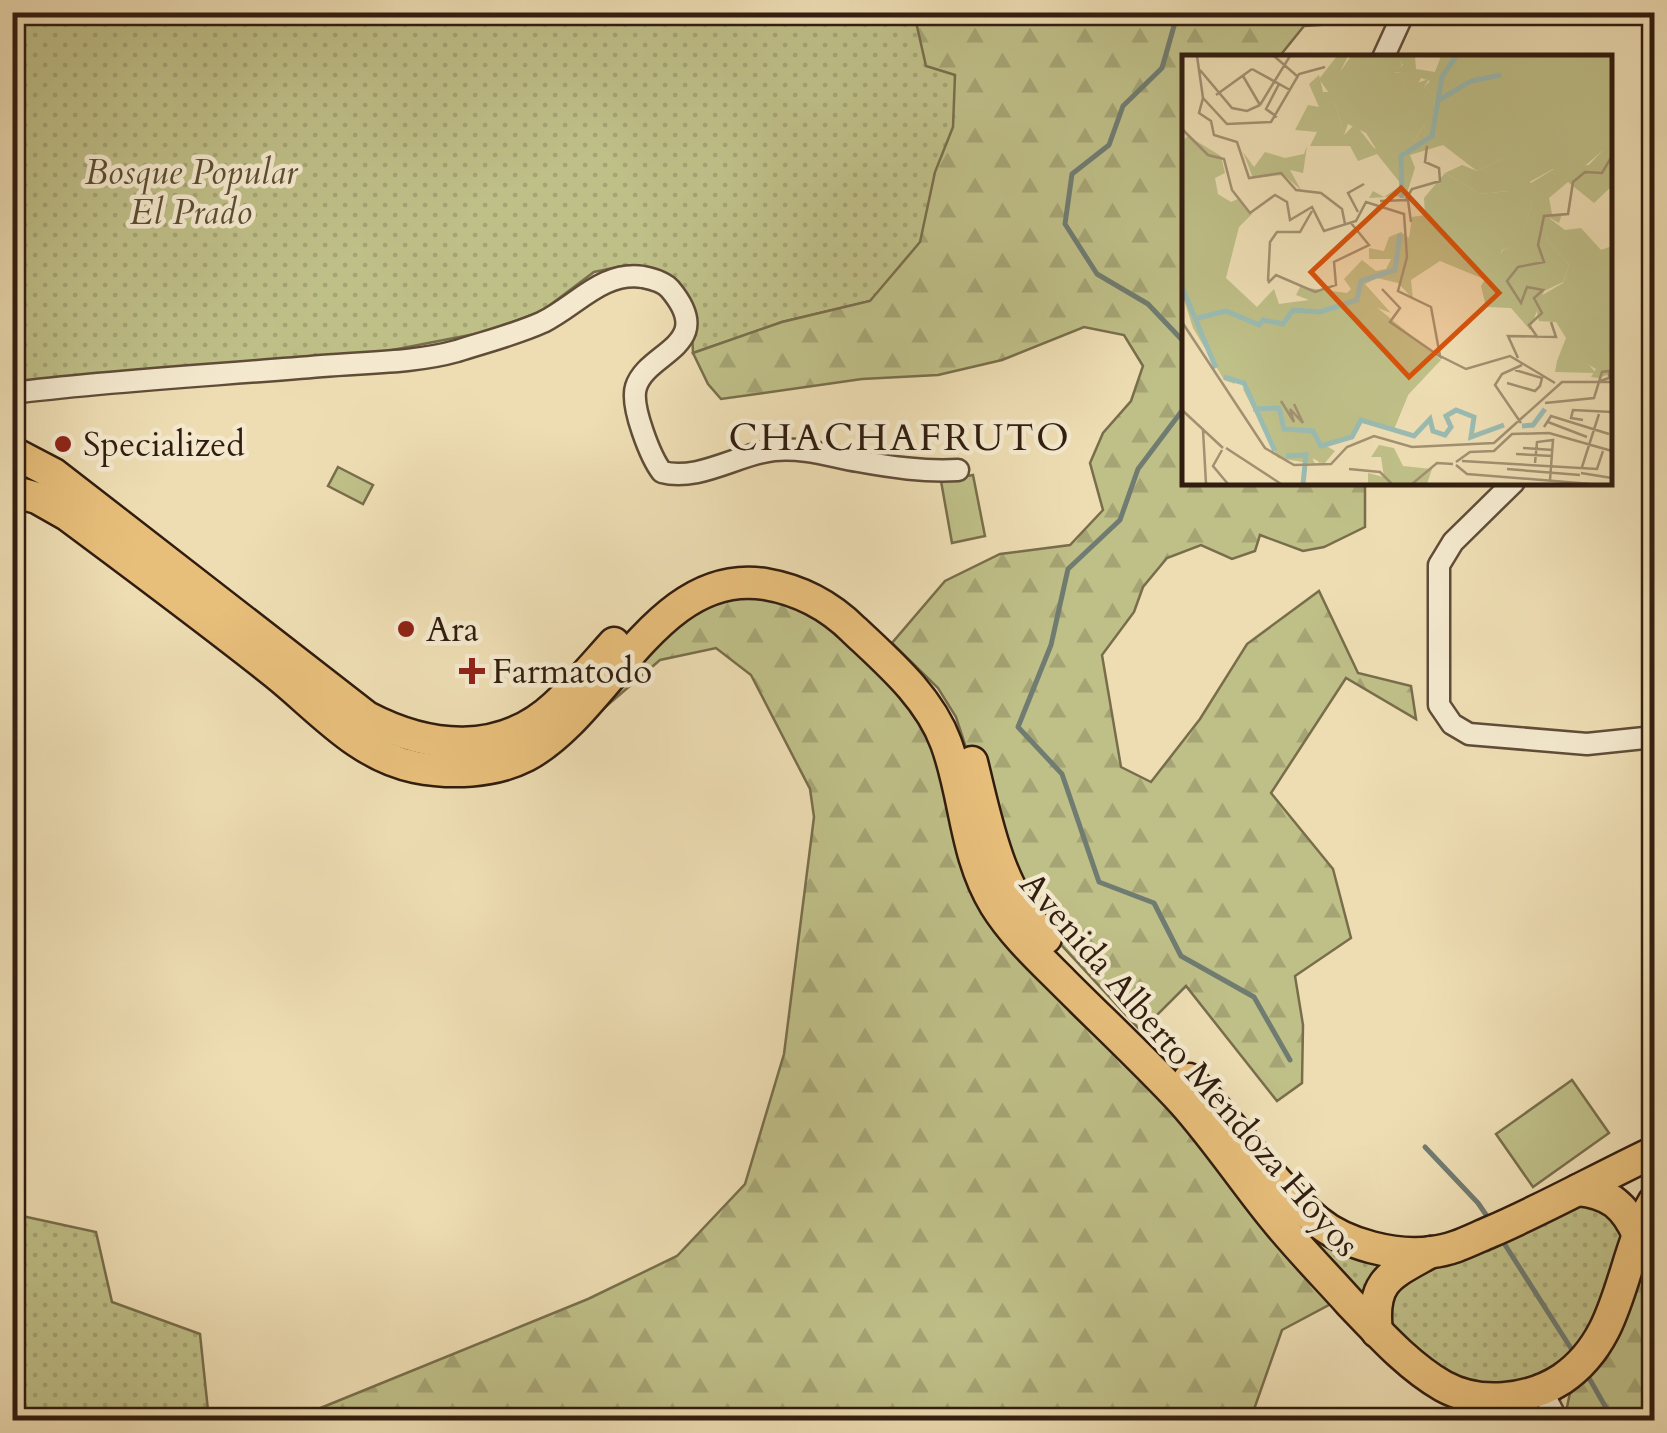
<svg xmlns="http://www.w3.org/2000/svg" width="1667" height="1433" font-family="Cardo,serif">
  <defs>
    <pattern id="green-dots" width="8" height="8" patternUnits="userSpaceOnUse" patternTransform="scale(2.5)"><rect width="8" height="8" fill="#bfbf88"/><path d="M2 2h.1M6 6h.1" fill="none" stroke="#a5a474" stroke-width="1.8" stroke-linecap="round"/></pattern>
    <pattern id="forest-firs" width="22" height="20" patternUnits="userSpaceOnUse" patternTransform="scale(2.5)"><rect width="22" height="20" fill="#bfbf88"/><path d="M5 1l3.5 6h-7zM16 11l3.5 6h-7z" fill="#a5a474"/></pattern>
  </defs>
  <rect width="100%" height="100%" fill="#eeddb3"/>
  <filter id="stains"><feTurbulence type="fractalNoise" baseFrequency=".002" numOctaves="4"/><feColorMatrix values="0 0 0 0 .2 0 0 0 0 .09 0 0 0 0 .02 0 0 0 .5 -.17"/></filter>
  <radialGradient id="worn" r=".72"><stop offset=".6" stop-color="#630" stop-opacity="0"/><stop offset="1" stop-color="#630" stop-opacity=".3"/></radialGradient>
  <g fill="url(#green-dots)" stroke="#786e4c" stroke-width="2.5">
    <polygon points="13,13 1178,13 870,301 782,322 693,353 691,310 673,279 627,265 594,272 542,311 485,332 377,353 13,382"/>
    <polygon points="1264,1180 1401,1260 1366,1307 1304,1238"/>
    <polygon points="1591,1199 1629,1234 1593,1337 1549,1374 1519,1387 1453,1382 1382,1321 1388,1290 1406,1276"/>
    <polygon points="13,1214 96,1232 112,1302 200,1334 209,1420 13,1420"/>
  </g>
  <g fill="url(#forest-firs)" stroke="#786e4c" stroke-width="2.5">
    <polygon points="914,13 1372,13 1364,22 1304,26 1279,57 1184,58 1184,482 1365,483 1365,527 1324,547 1303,551 1260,535 1255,551 1232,559 1201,545 1167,558 1143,587 1134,612 1102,655 1121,767 1151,782 1200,719 1247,644 1319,591 1358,673 1411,686 1416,719 1346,678 1271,793 1333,869 1351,938 1295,976 1303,1025 1302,1083 1277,1101 1186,986 1141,1031 1014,894 956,717 938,688 892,643 945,581 1000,554 1070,545 1103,510 1090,463 1103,433 1131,401 1143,366 1124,335 1084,327 1002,360 938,375 862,379 721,399 708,384 693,353 782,322 870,301 920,242 935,172 953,127 955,75 926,66"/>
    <polygon points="793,589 921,697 1023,941 1070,1012 1116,1055 1179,1099 1340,1299 1282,1330 1252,1415 1254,1420 291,1420 588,1299 677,1256 745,1184 784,1054 814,817 810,789 751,675 716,648 660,660 603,709 630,654 690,598"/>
    <polygon points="1654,1239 1654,1420 1571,1420 1566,1412 1570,1393 1606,1359"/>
  </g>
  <g fill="#bfbf88" stroke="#786e4c" stroke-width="2.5">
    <polygon points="338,467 373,485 363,504 328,486"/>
    <polygon points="973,475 985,536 952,543 941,481"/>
    <polygon points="1572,1080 1609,1133 1533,1187 1496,1134"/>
  </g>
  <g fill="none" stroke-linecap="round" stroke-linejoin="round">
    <g stroke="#707c71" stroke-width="5">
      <polyline points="1178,12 1162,68 1123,106 1109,145 1072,174 1065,224 1097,274 1148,304 1184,342"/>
      <polyline points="1184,408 1138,469 1120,520 1068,569 1051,645 1018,727 1062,774 1099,882 1154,903 1181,956 1254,997 1290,1060"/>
      <polyline points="1425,1147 1478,1203 1491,1222"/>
      <polyline points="1502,1240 1574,1353"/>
      <polyline points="1585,1371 1613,1420"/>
    </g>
    <defs>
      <g id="street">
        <polyline points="1383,58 1404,12"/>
        <path d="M 12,393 C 115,380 219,375 322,366 C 366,362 414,363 457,351 C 485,342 517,334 543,322 C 577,305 603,271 643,277 C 653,279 664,282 670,289 C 718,346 647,351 636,387 C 630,406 651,458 662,472 C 698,482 738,454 774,450 C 803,447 830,456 858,461 C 891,467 924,472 958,470"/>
        <polyline points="1514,482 1453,542 1439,565 1439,705 1452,724 1469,734 1587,744 1654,737"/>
        <polyline points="1542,1390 1557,1420"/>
      </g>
      <g id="primary">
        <path d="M 12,452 L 54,474 L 367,717 C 428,749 500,757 555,706 C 576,687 595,664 614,643"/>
        <path d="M 12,491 L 37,498 L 67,515 C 137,567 207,619 275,673 C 319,708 357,755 415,767 C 450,774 493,773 526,756 C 608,712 657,567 765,584 C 800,590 829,605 854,630 C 889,663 929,697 946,743 C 966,797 964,854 995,905 C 1013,934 1039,958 1063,982 C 1103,1022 1145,1061 1183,1102 C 1216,1139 1243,1180 1274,1218 C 1298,1248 1325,1275 1350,1303 C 1378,1332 1408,1366 1443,1386 C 1479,1406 1528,1401 1562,1379 C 1624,1337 1619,1259 1654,1201"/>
        <path d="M 972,762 C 987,823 999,892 1046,938"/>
        <path d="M 1189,1079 C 1233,1124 1269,1181 1317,1221 C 1346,1245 1396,1257 1432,1252 C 1453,1250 1471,1240 1490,1232 C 1546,1208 1599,1178 1654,1152"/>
        <path d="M 1578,1190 C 1610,1193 1625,1206 1638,1235"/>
        <path d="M 1377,1332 C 1371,1280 1390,1275 1431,1252"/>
      </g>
    </defs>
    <use href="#street" stroke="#604d38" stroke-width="25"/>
    <use href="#primary" stroke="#311d0f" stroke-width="35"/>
    <use href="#street" stroke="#f4e9ce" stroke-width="20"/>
    <use href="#primary" stroke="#e7be7a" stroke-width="30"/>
  </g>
  <g fill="#8f2418" stroke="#f4e9ce" stroke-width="4">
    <circle cx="63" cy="444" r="10"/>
    <circle cx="406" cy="629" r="10"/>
    <path d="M467 656h10v10h10v10h-10v10h-10v-10h-10v-10h10z"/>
  </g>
  <g text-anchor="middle" stroke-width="9" stroke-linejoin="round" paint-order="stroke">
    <g font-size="35" font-style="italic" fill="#5c4e33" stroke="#f4e9ce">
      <text x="191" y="184">Bosque Popular<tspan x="191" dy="40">El Prado</tspan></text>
    </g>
    <g font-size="35" fill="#311d0f" stroke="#f4e9ce" text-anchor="start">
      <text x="83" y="456">Specialized</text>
      <text x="426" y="641">Ara</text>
      <text x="492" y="683">Farmatodo</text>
    </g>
    <g font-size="35" fill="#311d0f" stroke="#f4e9ce">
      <text transform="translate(1190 1064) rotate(49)" y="12">Avenida Alberto Mendoza Hoyos</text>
    </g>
    <g font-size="38" letter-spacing="2.5" fill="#311d0f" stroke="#f4e9ce">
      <text x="900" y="450">CHACHAFRUTO</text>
    </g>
  </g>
  <g transform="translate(1182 55)">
    <rect width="430" height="430" fill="#eeddb3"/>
    <path d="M 155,1 L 166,1 L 158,17 L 169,1 L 217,2 L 220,10 L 212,18 L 220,17 L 223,32 L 247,24 L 242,32 L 253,41 L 250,81 L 241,71 L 231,88 L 215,88 L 213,101 L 196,97 L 184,78 L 166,69 L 162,80 L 152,45 L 137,24 ZM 430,85 L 430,131 L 412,148 L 386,127 L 367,143 L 370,159 L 380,159 L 377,168 L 368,163 L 365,186 L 387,210 L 381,227 L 362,236 L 348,275 L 329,253 L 304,252 L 299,231 L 321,195 L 337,188 L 350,149 L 326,136 L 298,139 L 263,118 L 280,110 L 295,116 L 320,104 L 349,128 L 372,114 L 407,110 ZM 186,245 L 259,305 L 226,340 L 212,374 L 179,365 L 170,382 L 143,390 L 153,396 L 142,409 L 124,400 L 104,401 L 62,328 L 49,325 L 16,263 ZM 384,304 L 407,310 L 414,318 L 373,317 L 375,306 Z" fill="#bfbf88"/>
    <path d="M 215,1 L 233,1 L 234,14 L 253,17 L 259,1 L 430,1 L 429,88 L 397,116 L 371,114 L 335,134 L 320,104 L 295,116 L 261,90 L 228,100 L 233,113 L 224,141 L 187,143 L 191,136 L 202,142 L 220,130 L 195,99 L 176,106 L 168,91 L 128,91 L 135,77 L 113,75 L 126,50 L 137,52 L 127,29 L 137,20 L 141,37 L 158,37 L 152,45 L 162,80 L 173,69 L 192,93 L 213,101 L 213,87 L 231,88 L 241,71 L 250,80 L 253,41 L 242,32 L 248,26 L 239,23 L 232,36 L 223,32 L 219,17 L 210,18 L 221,10 ZM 6,81 L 39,101 L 43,118 L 33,123 L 36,139 L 49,147 L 56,144 L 70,159 L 57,172 L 44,223 L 75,252 L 92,234 L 97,249 L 127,245 L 114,240 L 118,232 L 165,238 L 169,234 L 162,224 L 180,205 L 194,216 L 204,214 L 209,204 L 187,204 L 187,193 L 202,196 L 207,182 L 219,177 L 227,183 L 230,162 L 243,160 L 242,143 L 263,118 L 298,139 L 327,136 L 350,149 L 337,189 L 320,195 L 309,227 L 258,206 L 229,225 L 231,244 L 216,228 L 195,223 L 183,229 L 209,258 L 188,250 L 170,270 L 158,270 L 159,281 L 145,278 L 144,286 L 136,286 L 127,268 L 121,277 L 113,268 L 105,280 L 81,278 L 170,357 L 226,340 L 212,374 L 179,365 L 170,382 L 139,391 L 132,377 L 102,377 L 97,360 L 86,354 L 99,389 L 113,398 L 127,395 L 133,409 L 96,403 L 61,334 L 70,328 L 81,332 L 91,340 L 90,352 L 114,372 L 140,370 L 141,364 L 116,349 L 111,328 L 68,271 L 38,263 L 26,268 L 53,329 L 42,325 L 11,273 L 0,238 L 0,86 ZM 125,91 L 121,118 L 108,115 L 119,135 L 102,120 L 71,123 L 61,97 L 72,112 L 83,97 L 103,103 L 122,99 ZM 367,163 L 383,175 L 399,173 L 419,195 L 430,191 L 430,318 L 417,323 L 409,322 L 414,314 L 407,310 L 375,306 L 384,283 L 374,267 L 357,266 L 352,245 L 381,228 L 387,210 L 365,186 Z" fill="#bfbf88"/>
    <path d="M 197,390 L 212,393 L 221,411 L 250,414 L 245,429 L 186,429 L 186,418 L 202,422 L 199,402 L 189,402 Z" fill="#bfbf88"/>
    <path d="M 89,357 L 101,378 L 132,380 L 139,410 L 124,390 L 102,390 Z" fill="#bfbf88"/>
    <path fill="none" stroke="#9abbb2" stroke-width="5" d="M 257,45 L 289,26 L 319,20M 220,143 L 219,101 L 250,81 L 260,22 L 274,1M 0,232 L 34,313M 16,263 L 44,256 L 77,270 L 81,265 L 101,269 L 111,255 L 138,257 L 175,245 L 179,226 L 213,215 L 218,179M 42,322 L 62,328 L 93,396M 71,354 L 97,353 L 102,374 L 131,376 L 139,391 L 170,382 L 179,365 L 232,381 L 248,364 L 251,376 L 263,380 L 269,372 L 264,361 L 274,355 L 292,362 L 289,382 L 322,370M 340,371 L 351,370 L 363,354M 104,401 L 124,400 L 121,429"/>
    <path fill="none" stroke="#a29071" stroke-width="2.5" d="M 15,1 L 21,43 L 45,69 L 89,67 L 117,19 L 143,12M 92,1 L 115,21M 70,14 L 108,35M 18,15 L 50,53 L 65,56 L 78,50M 61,21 L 78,50M 34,40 L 70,14M 21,43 L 17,58 L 29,66 L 32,80 L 55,87 L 67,123 L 99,118 L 114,135 L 139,138 L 160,154 L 163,169M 78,50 L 108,1M 95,62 L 84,54 L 97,29M 0,74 L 26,100 L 42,104 L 50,135 L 68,158 L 93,140 L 105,147 L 108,165 L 130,152 L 142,176 L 174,166 L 184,147 L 222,159 L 225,202 L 216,236 L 249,252 L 258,301 L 284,314 L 328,301 L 373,328M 224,144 L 230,134 L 258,126 L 257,113 L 243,107 L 245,91M 198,146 L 226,145 L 229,167M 176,157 L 166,138 L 182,129M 86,226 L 88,187 L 95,177 L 118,177 L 130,156M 86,228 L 94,220 L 133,237 L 154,230 L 152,207 L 187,190 L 169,168M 200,234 L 218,253 L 208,267 L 260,303M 0,267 L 83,393 L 112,410 L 149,409 L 165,392 L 192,381 L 230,392 L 312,388 L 380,327 L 430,327M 356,283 L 347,270 L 360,258 L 352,243 L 361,235 L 345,232 L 339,248 L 325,226 L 336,212 L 362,207 L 356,190 L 362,161 L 386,159 L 391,127 L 403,117 L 420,118 L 430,101M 336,303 L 326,281 L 374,282 L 369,267M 325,328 L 353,336 L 358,331 L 360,323 L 333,315M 99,346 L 112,367 L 108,354 L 121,368 L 112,349M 363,348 L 412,343 L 420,317 L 427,316 L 427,323 L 418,326M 0,355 L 41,393M 401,365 L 389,363 L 391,355 L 430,357M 366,367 L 405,382M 339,368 L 313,330 L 320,319 L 340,310M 362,372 L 369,361 L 427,379M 21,375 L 24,429M 44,393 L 99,429M 341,393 L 371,395M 40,395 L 31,411 L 46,429M 334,399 L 370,401M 280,406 L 415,414 L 421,396M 274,407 L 288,397 L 312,396 L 330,379 L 367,378 L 430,396M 353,408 L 355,387 L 371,385 L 368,425M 274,410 L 285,419 L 409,429M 400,412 L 417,359M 167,414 L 198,417 L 210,429M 325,414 L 398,420M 399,418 L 430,423M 230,429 L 255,408 L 271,409"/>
    <path fill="#d6530c" fill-opacity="0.15" stroke="#d6530c" stroke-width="5" d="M 219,133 L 317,238 L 227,322 L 129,217 Z"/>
    <rect width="430" height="430" fill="none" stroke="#311d0f" stroke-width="5"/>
  </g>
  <rect width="1667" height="1433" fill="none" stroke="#eeddb3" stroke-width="50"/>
  <rect x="15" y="15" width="1637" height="1403" fill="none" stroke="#311d0f" stroke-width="5"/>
  <rect x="25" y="25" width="1617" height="1383" fill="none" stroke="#311d0f" stroke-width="2.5"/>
  <rect width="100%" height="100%" filter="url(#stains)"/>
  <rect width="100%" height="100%" fill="url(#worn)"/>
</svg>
